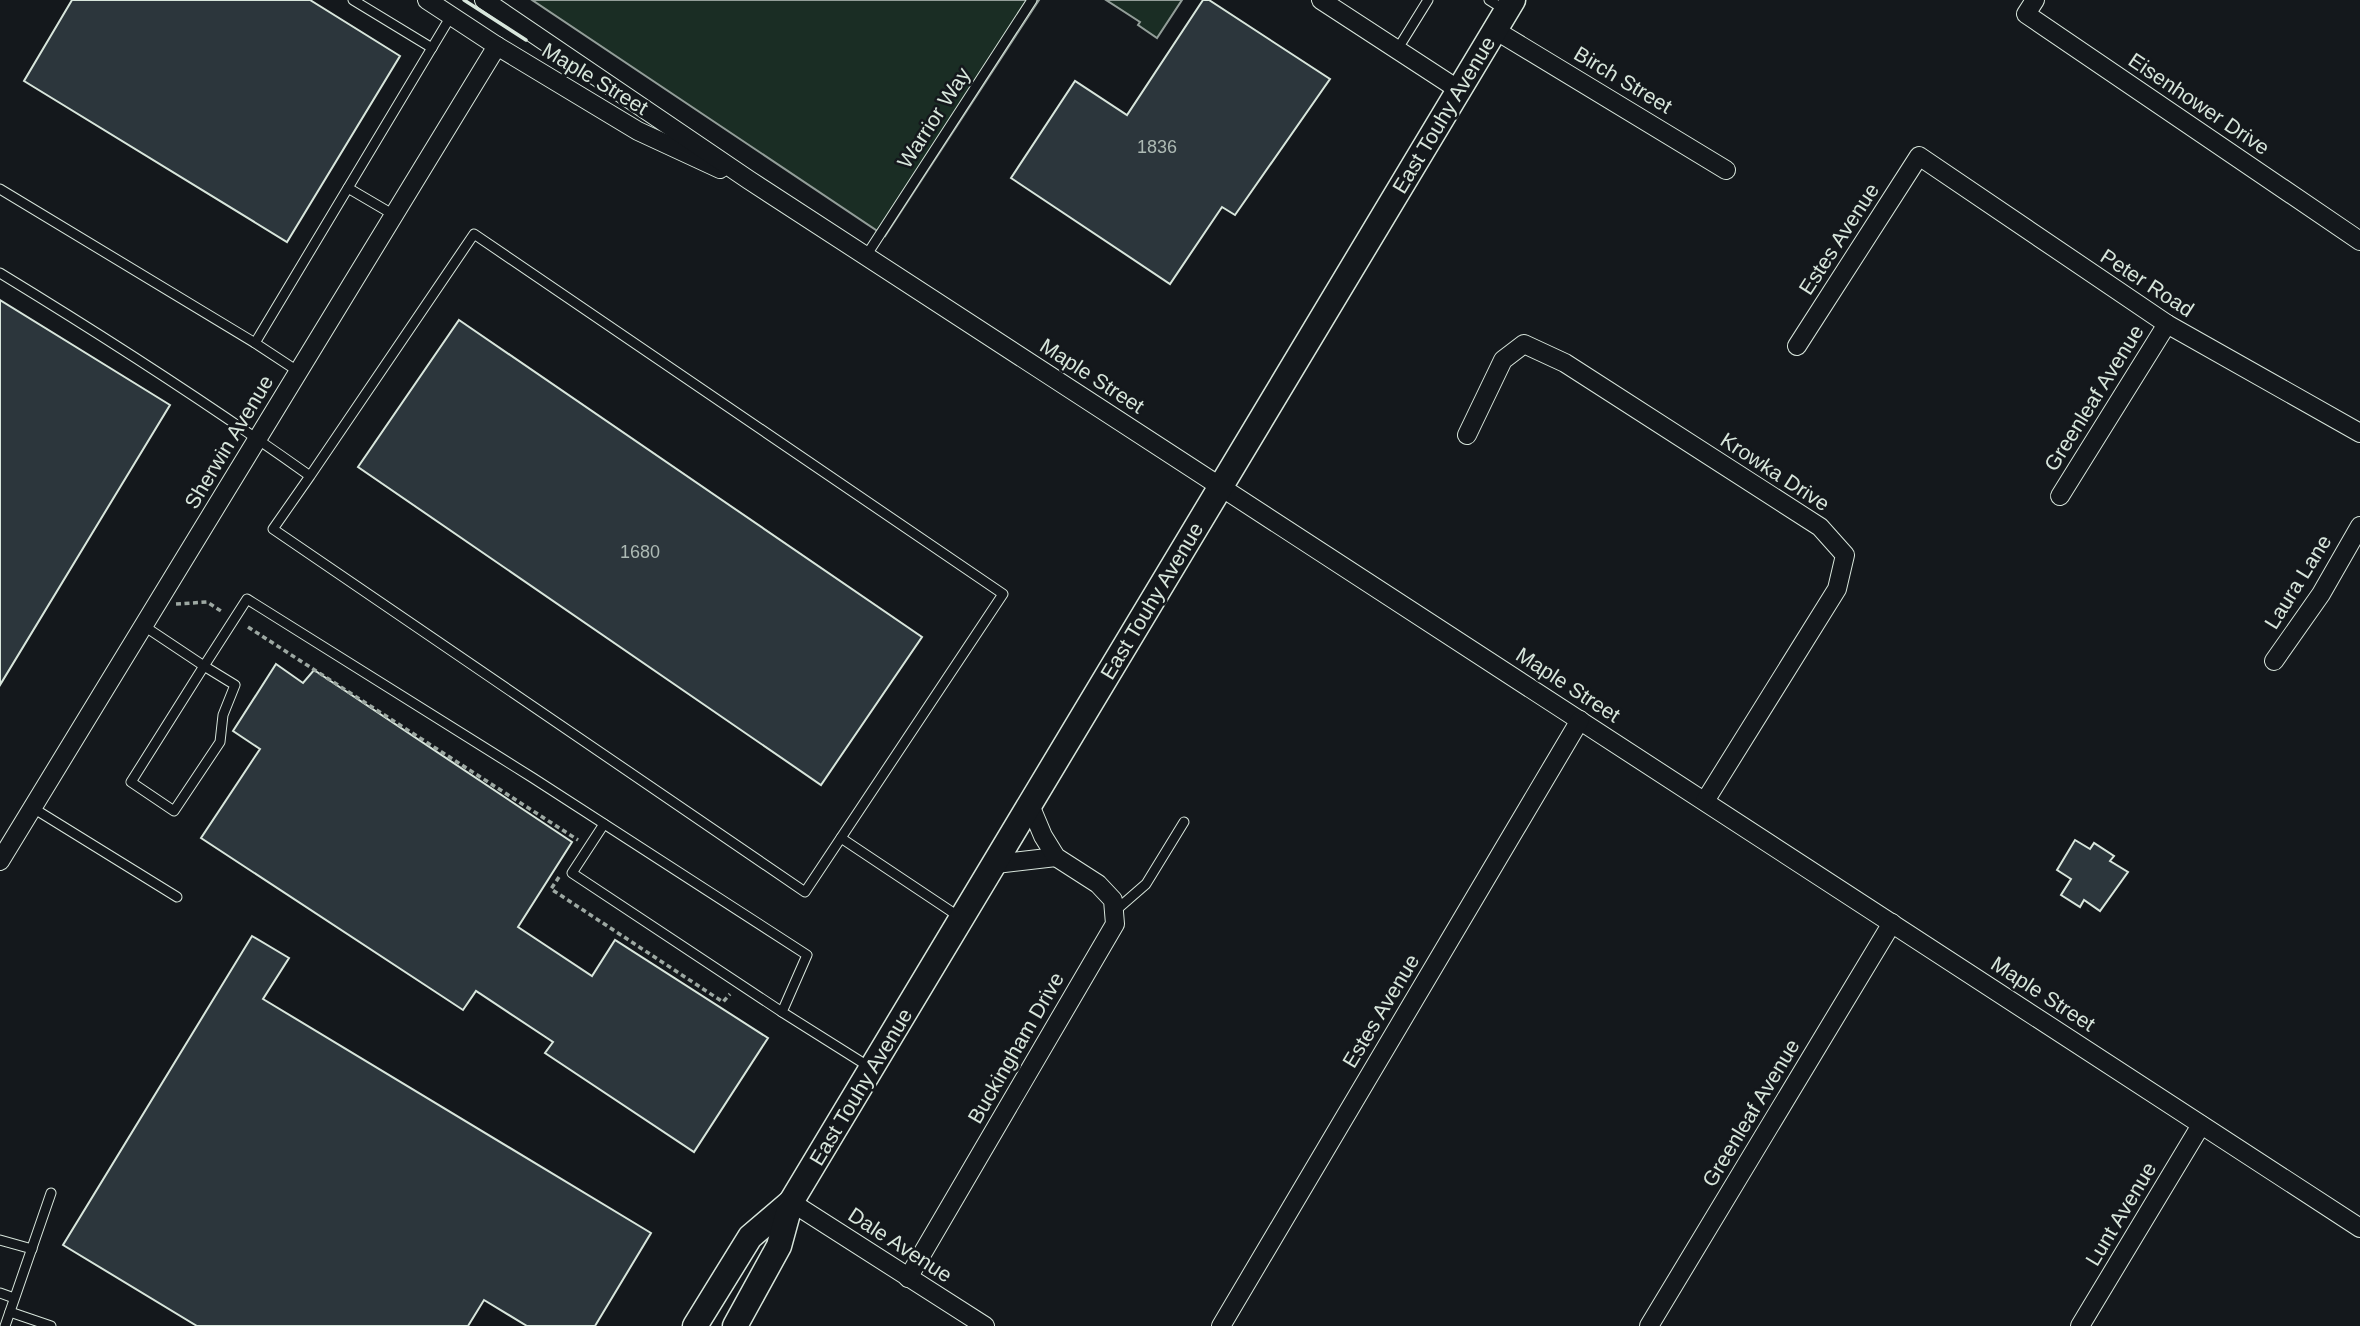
<svg xmlns="http://www.w3.org/2000/svg" width="2360" height="1326" font-family="Arial,sans-serif">
  <rect width="100%" height="100%" fill="#14181c"/>
  <g fill="#1a2d24" stroke="#939e99" stroke-width="2">
    <polygon points="532,0 1039,0 885,236"/>
    <polygon points="1106,0 1182,0 1157,38 1138,25 1140,22"/>
  </g>
  <g fill="#2c363c" stroke="#d8e6dc" stroke-width="2">
    <polygon points="72,0 310,0 400,56 287,242 24,81"/>
    <polygon points="1203,0 1209,0 1330,79 1235,215 1222,207 1170,284 1011,178 1075,81 1127,115"/>
    <polygon points="0,300 170,405 0,685"/>
    <polygon points="459,320 922,637 821,785 358,467"/>
    <polygon points="276,664 303,683 314,670 572,842 518,927 592,976 615,940 768,1038 694,1152 545,1053 553,1042 476,991 463,1010 201,838 260,749 233,731"/>
    <polygon points="2075,840 2090,849 2094,843 2114,856 2110,861 2128,872 2100,911 2084,900 2080,907 2061,895 2071,879 2057,870"/>
    <polygon points="252,936 289,958 263,999 651,1233 595,1326 527,1326 484,1300 468,1326 197,1326 63,1245"/>
  </g>
  <g fill="none" stroke-linecap="round" stroke-linejoin="round">
    <defs>
      <g id="lane">
        <polyline points="353,0 432,48"/>
        <polyline points="1489,0 1505,10"/>
        <polyline points="1397,50 1428,0"/>
        <polyline points="348,188 394,215"/>
        <polyline points="0,189 255,343 299,372"/>
        <polyline points="866,256 1032,0"/>
        <path d="M 0,273 C 105,337 209,404 310,476 L 273,529 L 805,892 L 1003,594 L 474,234 L 310,476"/>
        <polyline points="255,343 451,16"/>
        <polyline points="144,626 204,666 247,599 533,778 807,955 782,1012 871,1068"/>
        <polygon points="204,666 235,685 223,715 220,742 174,811 131,782"/>
        <polyline points="33,808 177,897"/>
        <polyline points="604,824 572,873 782,1012"/>
        <polyline points="841,838 961,918"/>
        <polyline points="1115,911 1146,884 1184,822"/>
        <polyline points="0,1240 32,1249"/>
        <polyline points="0,1293 14,1298"/>
        <polyline points="10,1312 51,1326"/>
        <polyline points="5,1326 51,1193"/>
      </g>
      <g id="street">
        <polyline points="427,0 497,46 638,131 720,169"/>
        <polyline points="484,0 749,180 2360,1228"/>
        <polyline points="1321,0 1459,90"/>
        <polyline points="2035,0 2026,14 2360,241"/>
        <polyline points="1495,30 1726,170"/>
        <polyline points="1797,346 1919,156 2167,324 2360,433"/>
        <polyline points="1467,435 1503,360 1524,344 1565,363 1820,527 1845,555 1837,589 1705,801"/>
        <polyline points="2060,496 2167,324"/>
        <polyline points="2274,661 2321,594 2360,526"/>
        <polyline points="0,861 497,46"/>
        <polyline points="996,864 1056,857"/>
        <polyline points="791,1202 985,1326"/>
        <polyline points="908,1278 1115,924 1113,900 1098,884 1056,857 1043,836 1030,805"/>
        <polyline points="1221,1326 1580,720"/>
        <polyline points="1649,1326 1892,923"/>
        <polyline points="2080,1326 2201,1125"/>
      </g>
      <g id="secondary">
        <polyline points="695,1326 750,1237 791,1202"/>
        <polyline points="735,1326 779,1246 791,1202 1513,0"/>
      </g>
    </defs>
    <use href="#lane" stroke="#d8e6dc" stroke-width="11"/>
    <use href="#street" stroke="#d8e6dc" stroke-width="20"/>
    <use href="#secondary" stroke="#d8e6dc" stroke-width="27"/>
    <g stroke="#9da8a2" stroke-width="3.5" stroke-dasharray="5 3.5" stroke-linecap="butt">
      <polyline points="176,604 207,602 221,611"/>
      <polyline points="248,627 578,840"/>
      <polyline points="559,877 551,889 723,1002 730,994"/>
    </g>
    <use href="#lane" stroke="#14181c" stroke-width="9"/>
    <use href="#street" stroke="#14181c" stroke-width="18"/>
    <use href="#secondary" stroke="#14181c" stroke-width="24"/>
    <polyline stroke="#d8e6dc" stroke-width="3.5" points="464,0 526,40"/>
  </g>
  <g text-anchor="middle" stroke-width="5" stroke-linejoin="round" paint-order="stroke">
    <g font-size="18" fill="#adbab4">
      <text x="1157" y="153">1836</text>
      <text x="640" y="558">1680</text>
    </g>
    <g font-size="21" fill="#d8e6dc" stroke="#14181c">
      <text transform="translate(595 79) rotate(31)" y="7">Maple Street</text>
      <text transform="translate(1623 80) rotate(31)" y="7">Birch Street</text>
      <text transform="translate(2199 104) rotate(34)" y="7">Eisenhower Drive</text>
      <text transform="translate(1444 115) rotate(-59)" y="7">East Touhy Avenue</text>
      <text transform="translate(934 118) rotate(-57)" y="7">Warrior Way</text>
      <text transform="translate(1839 239) rotate(-57)" y="7">Estes Avenue</text>
      <text transform="translate(2147 283) rotate(33)" y="7">Peter Road</text>
      <text transform="translate(1092 376) rotate(33)" y="7">Maple Street</text>
      <text transform="translate(2094 398) rotate(-58)" y="7">Greenleaf Avenue</text>
      <text transform="translate(229 442) rotate(-59)" y="7">Sherwin Avenue</text>
      <text transform="translate(1775 472) rotate(33)" y="7">Krowka Drive</text>
      <text transform="translate(2298 582) rotate(-58)" y="7">Laura Lane</text>
      <text transform="translate(1152 601) rotate(-59)" y="7">East Touhy Avenue</text>
      <text transform="translate(1568 685) rotate(33)" y="7">Maple Street</text>
      <text transform="translate(2043 994) rotate(33)" y="7">Maple Street</text>
      <text transform="translate(1381 1011) rotate(-59)" y="7">Estes Avenue</text>
      <text transform="translate(1016 1048) rotate(-60)" y="7">Buckingham Drive</text>
      <text transform="translate(861 1087) rotate(-59)" y="7">East Touhy Avenue</text>
      <text transform="translate(1751 1113) rotate(-59)" y="7">Greenleaf Avenue</text>
      <text transform="translate(2121 1214) rotate(-59)" y="7">Lunt Avenue</text>
      <text transform="translate(900 1245) rotate(33)" y="7">Dale Avenue</text>
    </g>
  </g>
</svg>
